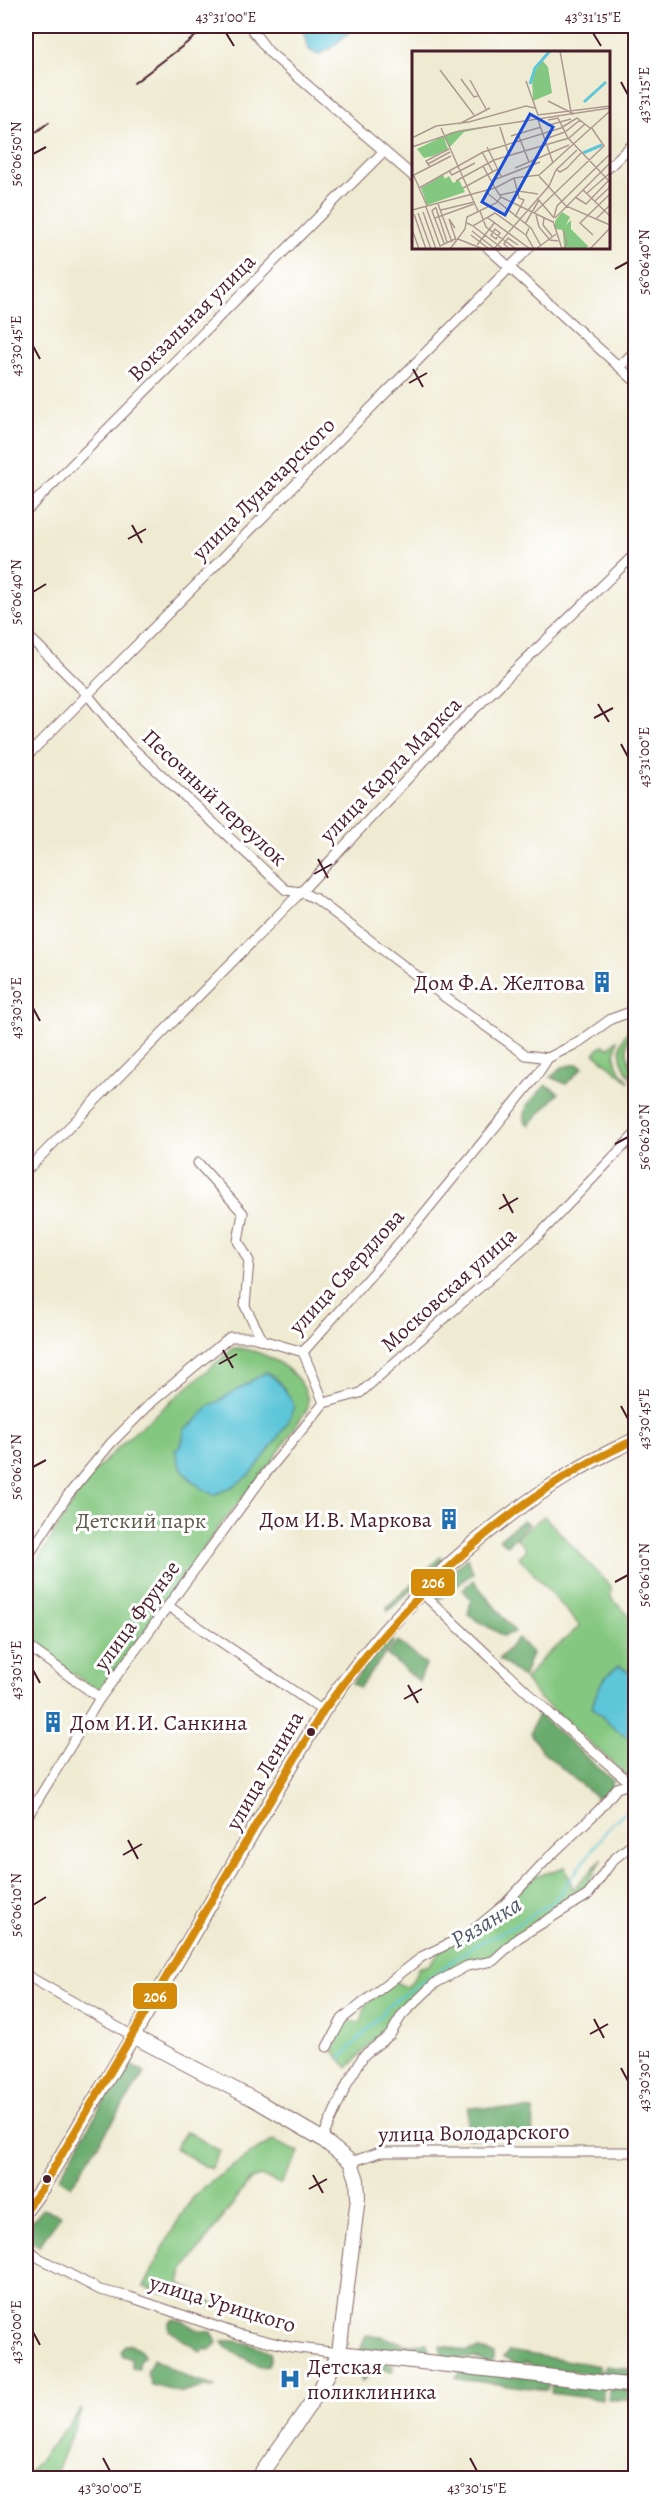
<svg xmlns="http://www.w3.org/2000/svg" width="661" height="2504" font-family="Alegreya,serif">
  <rect width="100%" height="100%" fill="#fff"/>
  <filter id="ink" filterUnits="userSpaceOnUse"><feTurbulence type="fractalNoise" baseFrequency=".0167" numOctaves="2"/><feDisplacementMap in="SourceGraphic" scale="12" xChannelSelector="R" yChannelSelector="G"/><feConvolveMatrix kernelMatrix="1 2 1 2 8 2 1 2 1" color-interpolation-filters="sRGB"/></filter>
  <filter id="wash" filterUnits="userSpaceOnUse"><feTurbulence type="fractalNoise" baseFrequency=".008" numOctaves="4" result="noise"/><feDisplacementMap in="SourceGraphic" scale="24" xChannelSelector="R" yChannelSelector="G"/><feGaussianBlur stdDeviation="1.35" result="paint"/><feColorMatrix in="noise" values="0 0 0 0 0 0 0 0 0 0 0 0 0 0 0 0 0 1.4 0 .05"/><feComposite in="paint" operator="in"/></filter>
  <g filter="url(#wash)">
    <rect width="100%" height="100%" fill="#efebd3"/>
    <g fill="#84c780" stroke="#677356" stroke-width="1.5">
      <path d="M 635,1024 L 635,1031 C 616,1049 636,1065 635,1083 C 619,1063 612,1043 635,1024 Z"/>
      <polygon points="617,1040 615,1057 617,1066 629,1082 594,1053 603,1045 608,1048"/>
      <path d="M 234,1348 C 263,1348 311,1375 308,1408 L 273,1460 L 219,1527 L 108,1681 L 101,1688 L 95,1689 L 26,1641 L 26,1580 L 87,1479 L 129,1437 Z"/>
      <polygon points="544,1516 611,1587 611,1598 635,1621 635,1676 619,1666 602,1682 592,1707 615,1729 635,1741 635,1773 629,1777 538,1697 525,1680 541,1660 580,1626 519,1557 527,1549 516,1538"/>
      <polygon points="603,1858 583,1891 493,1956 467,1963 406,2006 348,2068 333,2051 345,2020 361,2023 366,2004 394,1981 405,1987 412,1982 418,1968 429,1965 440,1951 535,1877 565,1867 573,1889"/>
      <polygon points="186,2131 220,2151 210,2169 175,2148"/>
      <path d="M 273,2141 L 299,2152 L 281,2184 L 260,2176 L 251,2179 L 183,2271 L 180,2283 L 214,2304 L 212,2306 L 144,2287 C 159,2258 173,2224 193,2198 C 202,2186 258,2148 273,2141 Z"/>
      <polygon points="82,2409 53,2478 26,2478 26,2476"/>
    </g>
    <g fill="#6bac6e" stroke="#5a664c" stroke-width="1.5">
      <polygon points="577,1064 583,1067 566,1084 551,1077 562,1067"/>
      <polygon points="546,1085 559,1093 529,1125 524,1120 527,1105"/>
      <polygon points="523,1520 529,1524 507,1545 499,1539"/>
      <polygon points="441,1556 443,1561 388,1611 387,1607"/>
      <polygon points="468,1557 473,1573 438,1600 427,1593"/>
      <polygon points="473,1580 515,1632 504,1636 468,1615 471,1600 463,1589"/>
      <polygon points="518,1638 532,1653 523,1678 499,1659"/>
      <polygon points="388,1639 394,1642 359,1688 352,1683"/>
      <polygon points="398,1641 426,1665 419,1681 387,1655"/>
      <polygon points="538,1714 612,1780 611,1787 600,1801 540,1749 530,1733"/>
      <polygon points="126,2062 145,2072 71,2186 59,2178"/>
      <polygon points="468,2107 534,2110 533,2139 467,2138"/>
      <polygon points="43,2209 61,2215 39,2246 26,2238 26,2230"/>
      <polygon points="174,2319 185,2322 200,2331 212,2332 217,2343 210,2350 205,2348 201,2352 169,2330 169,2322"/>
      <polygon points="366,2335 381,2336 405,2344 427,2343 430,2354 359,2354"/>
      <path d="M 222,2341 C 237,2340 257,2344 270,2352 L 271,2359 L 268,2366 L 260,2367 C 247,2357 230,2355 222,2341 Z"/>
      <polygon points="125,2345 131,2345 141,2351 144,2356 139,2363 139,2369 132,2368 132,2359 123,2356 121,2351"/>
      <polygon points="440,2345 467,2351 479,2349 494,2354 494,2359 489,2364 475,2358 448,2359 441,2352"/>
      <polygon points="509,2351 600,2366 601,2372 591,2376 570,2370 544,2371 526,2362 520,2365 503,2358"/>
      <polygon points="357,2358 393,2364 393,2370 391,2372 378,2367 380,2370 373,2370 362,2382 361,2376 356,2375 354,2367"/>
      <polygon points="153,2359 190,2379 215,2386 214,2388 203,2387 182,2393 151,2385 147,2373"/>
      <polygon points="606,2366 635,2370 635,2380 623,2376 604,2378 604,2370"/>
      <polygon points="462,2368 550,2379 547,2390 456,2379"/>
      <polygon points="552,2382 601,2385 603,2390 603,2400 551,2393"/>
      <polygon points="610,2385 625,2388 635,2395 635,2400 608,2400"/>
    </g>
    <g fill="#5dc6d9" stroke="#547282" stroke-width="1.5">
      <polygon points="302,26 351,26 351,31 329,49 318,55 308,49"/>
      <path d="M 266,1372 C 280,1381 287,1391 294,1406 L 290,1418 L 277,1439 L 252,1473 L 234,1486 L 214,1495 C 192,1484 181,1474 175,1450 L 181,1446 L 185,1428 L 195,1422 L 207,1408 Z"/>
      <path d="M 619,1666 L 635,1676 L 635,1741 L 615,1729 L 592,1707 C 597,1689 603,1676 619,1666 Z"/>
    </g>
    <g fill="none" stroke-linecap="round" stroke-linejoin="round">
      <polyline stroke="#5dc6d9" stroke-width="2" points="341,2058 394,2001 476,1945 516,1925 554,1901 613,1822 636,1804"/>
    </g>
  </g>
  <g filter="url(#ink)">
    <g fill="none" stroke-linecap="round" stroke-linejoin="round">
      <defs>
        <g id="street">
          <polyline points="249,26 269,52 414,177"/>
          <polyline points="608,168 636,141"/>
          <polyline points="488,248 636,382"/>
          <polyline points="620,366 636,350"/>
          <polyline points="26,511 384,151"/>
          <polyline points="26,634 87,694 127,743 286,890 301,892 316,899 442,995 526,1055 548,1058"/>
          <polyline points="26,757 529,248"/>
          <polyline points="198,1163 243,1213 238,1241 249,1261 245,1306 262,1339"/>
          <polyline points="26,1171 301,892 457,726 636,553"/>
          <polyline points="303,1352 414,1226 535,1078 548,1058 579,1042 611,1019 636,1010"/>
          <polyline points="303,1352 324,1403"/>
          <polyline points="324,1403 360,1393 538,1236 636,1133"/>
          <polyline points="26,1559 68,1495 111,1443 153,1401 230,1337 252,1337 303,1352"/>
          <polyline points="420,1591 557,1720 634,1786"/>
          <polyline points="168,1606 323,1711"/>
          <polyline points="26,1645 100,1698"/>
          <polyline points="26,1819 100,1698 263,1477 324,1403"/>
          <polyline points="26,1975 133,2036"/>
          <polyline points="327,2047 342,2019 423,1956 469,1934 505,1904 547,1859 599,1810 617,1788 636,1782"/>
          <polyline points="322,2139 348,2082 364,2055 390,2035 402,2015 434,1984 467,1966 493,1961 518,1938 588,1895 613,1860 636,1841"/>
          <polyline points="351,2162 380,2152 636,2152"/>
          <polyline points="26,2246 39,2258 100,2290 130,2297 238,2334 291,2347 339,2353"/>
        </g>
        <g id="secondary">
          <polyline points="133,2036 257,2101 322,2139 351,2162 357,2180 358,2197 339,2353 318,2393 258,2478"/>
          <path d="M 26,2210 L 42,2188 L 133,2036 L 323,1711 C 390,1614 474,1532 575,1471 C 594,1459 615,1450 636,1439"/>
          <polyline points="339,2353 636,2386"/>
        </g>
      </defs>
      <use href="#street" stroke="#846666" stroke-width="11"/>
      <use href="#secondary" stroke="#846666" stroke-width="16"/>
      <use href="#street" stroke="#fff" stroke-width="9"/>
      <use href="#secondary" stroke="#fff" stroke-width="14"/>
      <g stroke="#4a1f2b" stroke-width="2">
        <polyline points="134,83 209,26"/>
        <polyline points="26,140 49,122"/>
      </g>
      <defs>
        <path id="bus-1" d="M 26,2210 L 42,2188 L 323,1711 C 394,1614 478,1527 583,1466 C 600,1456 618,1448 636,1439"/>
      </defs>
      <use href="#bus-1" stroke="#fff" stroke-width="12"/>
      <use href="#bus-1" stroke="#d48b09" stroke-width="8"/>
    </g>
  </g>
  <path fill="none" stroke="#4a1f2b" stroke-width="2" d="M 226,33 L 234,46M 593,33 L 601,46M 621,82 L 628,95M 33,154 L 46,147M 615,269 L 628,262M 33,346 L 40,359M 413,369 L 423,387M 409,383 L 427,373M 132,525 L 142,543M 128,539 L 146,529M 33,592 L 46,584M 598,704 L 609,722M 594,718 L 613,708M 621,744 L 628,757M 318,859 L 328,878M 314,874 L 332,864M 33,1008 L 40,1021M 615,1144 L 628,1137M 503,1194 L 513,1213M 499,1209 L 518,1198M 223,1350 L 233,1368M 219,1364 L 237,1354M 621,1406 L 628,1419M 33,1467 L 46,1460M 615,1582 L 628,1575M 33,1670 L 40,1683M 408,1685 L 418,1703M 404,1699 L 422,1689M 128,1840 L 138,1859M 123,1855 L 142,1844M 33,1905 L 46,1897M 594,2019 L 604,2038M 590,2034 L 608,2024M 621,2068 L 628,2081M 313,2175 L 323,2193M 309,2189 L 327,2179M 33,2332 L 40,2345M 103,2458 L 110,2471M 470,2458 L 477,2471"/>
  <defs>
    <symbol id="building-bare" viewBox="-9 -9 18 18"><path d="M-4-6H4V6H1V3H-1V6H-4ZM-2.5-4.3h1.7v1.8h-1.7ZM.8-4.3h1.7v1.8H.8ZM-2.5-1h1.7V.8h-1.7ZM.8-1h1.7V.8H.8Z" fill="#1f6fb2" stroke="#fff" stroke-width="2.5" paint-order="stroke"/></symbol>
    <symbol id="hospital-bare" viewBox="-9 -9 18 18"><path d="M-5-5h3v3.5h4V-5h3V5h-3V1.5h-4V5h-3Z" fill="#1f6fb2" stroke="#fff" stroke-width="2.5" paint-order="stroke"/></symbol>
  </defs>
  <g fill-rule="evenodd">
    <use href="#building-bare" x="587" y="967" width="30" height="30"/>
    <use href="#building-bare" x="434" y="1504" width="30" height="30"/>
    <use href="#building-bare" x="38" y="1707" width="30" height="30"/>
    <use href="#hospital-bare" x="275" y="2364" width="30" height="30"/>
  </g>
  <g fill="#4a1f2b" stroke="#fff" stroke-width="2">
    <circle cx="311" cy="1732" r="5"/>
    <circle cx="47" cy="2179" r="5"/>
  </g>
  <g text-anchor="middle" stroke-width="6" stroke-linejoin="round" paint-order="stroke">
    <g font-size="22" fill="#4a1f2b" stroke="#fff">
      <text transform="translate(191 317) rotate(-45)" y="8">Вокзальная улица</text>
      <text transform="translate(263 488) rotate(-45)" y="8">улица Луначарского</text>
      <text transform="translate(390 769) rotate(-46)" y="8">улица Карла Маркса</text>
      <text transform="translate(215 797) rotate(43)" y="8">Песочный переулок</text>
      <text transform="translate(346 1271) rotate(-48)" y="8">улица Свердлова</text>
      <text transform="translate(448 1289) rotate(-42)" y="8">Московская улица</text>
      <text transform="translate(136 1615) rotate(-54)" y="8">улица Фрунзе</text>
      <text transform="translate(264 1770) rotate(-60)" y="8">улица Ленина</text>
      <text transform="translate(474 2132) rotate(-1)" y="8">улица Володарского</text>
      <text transform="translate(223 2303) rotate(17)" y="8">улица Урицкого</text>
    </g>
    <g font-size="22" fill="#4a1f2b" stroke="#fff" text-anchor="end">
      <text x="585" y="990">Дом Ф.А. Желтова</text>
      <text x="432" y="1527">Дом И.В. Маркова</text>
      <text x="70" y="1730" text-anchor="start">Дом И.И. Санкина</text>
      <text x="307" y="2374" text-anchor="start">Детская<tspan x="307" dy="25">поликлиника</tspan></text>
    </g>
    <g font-size="22" fill="#5e5a49" stroke="#fff">
      <text x="141" y="1528">Детский парк</text>
    </g>
    <g font-size="24" font-style="italic" fill="#515968" stroke="#fff">
      <text transform="translate(486 1922) rotate(-31)" y="8">Рязанка</text>
    </g>
  </g>
  <g transform="translate(412 51)">
    <rect width="198" height="198" fill="#efebd3"/>
    <path d="M 130,9 L 136,16 L 140,42 L 121,50 L 120,25 ZM 86,74 L 52,81 L 38,96 L 32,87 L 36,98 L 21,105 L 12,107 L 5,98 L 40,81 ZM 31,124 L 33,128 L 37,125 L 41,132 L 47,129 L 53,141 L 15,154 L 9,137 ZM 150,161 L 158,166 L 154,174 L 159,169 L 159,178 L 176,195 L 174,198 L 152,198 L 151,179 L 143,178 L 143,170 Z" fill="#84c780"/>
    <path fill="none" stroke="#5dc6d9" stroke-width="3" d="M 118,33 L 123,17 L 138,0M 172,51 L 194,31M 171,102 L 190,94"/>
    <path fill="none" stroke="#ad9990" stroke-width="1.5" d="M 148,0 L 159,61M 28,19 L 62,64M 49,28 L 62,46 L 66,45M 58,29 L 74,58M 114,30 L 126,64 L 198,55M 136,50 L 162,63M 126,69 L 141,112M 136,69 L 146,67 L 156,87 L 198,131M 47,73 L 78,57M 137,74 L 159,68M 88,76 L 97,105M 29,77 L 66,160M 106,83 L 117,111M 99,85 L 129,76M 0,87 L 24,75 L 57,71 L 114,55 L 123,57M 133,88 L 153,81 L 168,69M 0,96 L 47,80 L 198,57M 75,96 L 89,125M 70,101 L 81,121M 16,113 L 38,101M 18,116 L 14,110 L 37,98M 103,117 L 157,94M 144,118 L 148,121 L 155,117 L 169,102M 37,120 L 40,124 L 63,112M 0,125 L 39,105M 2,125 L 15,155M 127,125 L 154,155 L 198,174M 102,127 L 107,147 L 112,149 L 103,166M 44,130 L 82,109 L 157,87 L 173,73M 79,130 L 128,111M 7,137 L 71,101 L 149,77 L 165,67 L 178,77M 51,137 L 86,118M 171,139 L 198,165M 75,142 L 119,177 L 129,195M 175,142 L 198,122M 88,144 L 106,140 L 126,143M 89,146 L 141,171M 163,146 L 174,153 L 198,128M 125,147 L 142,167M 183,150 L 198,136M 26,153 L 40,191M 14,156 L 28,195 L 43,188M 24,156 L 20,160 L 32,192M 24,157 L 35,191M 0,159 L 83,137 L 71,115M 29,159 L 62,151M 68,160 L 74,176 L 104,198M 11,161 L 24,198M 6,162 L 19,198M 122,162 L 192,95 L 179,76M 2,163 L 14,198M 124,164 L 127,176 L 138,189 L 146,190M 142,166 L 145,155 L 198,103M 23,167 L 62,153M 76,167 L 118,198M 132,167 L 131,174 L 140,185M 143,167 L 198,112M 184,168 L 198,154M 141,170 L 150,198M 55,172 L 61,175 L 83,162 L 114,184M 113,173 L 127,149M 61,175 L 91,198M 43,177 L 37,168 L 44,189M 117,177 L 114,184 L 122,198M 0,178 L 7,198M 83,178 L 88,182 L 84,188 L 79,184 ZM 151,179 L 155,193 L 151,198M 60,180 L 83,198M 59,184 L 77,198M 181,184 L 168,172 L 198,143M 46,188 L 71,198M 65,194 L 83,171M 38,198 L 53,178 L 55,166 L 84,152 L 89,146 L 83,137 L 102,127 L 127,124 L 198,60M 82,198 L 137,135 L 144,119 L 165,99M 97,198 L 92,193 L 96,187 L 106,194M 124,198 L 144,183M 178,198 L 198,177"/>
    <path fill="#1d4ed8" fill-opacity="0.15" stroke="#1d4ed8" stroke-width="3" d="M 118,63 L 141,76 L 93,164 L 70,151 Z"/>
    <rect width="198" height="198" fill="none" stroke="#4a1f2b" stroke-width="3"/>
  </g>
  <g stroke="#fff" stroke-width="2">
    <rect x="410" y="1568" width="46" height="29" rx="6" fill="#d48b09"/>
    <rect x="132" y="1982" width="46" height="28" rx="6" fill="#d48b09"/>
  </g>
  <g font-size="16" text-anchor="middle" font-weight="bold" fill="#fff">
    <text x="433" y="1588">206</text>
    <text x="155" y="2002">206</text>
  </g>
  <rect width="661" height="2504" fill="none" stroke="#fff" stroke-width="66"/>
  <rect x="33" y="33" width="595" height="2438" fill="none" stroke="#4a1f2b" stroke-width="2"/>
  <g font-size="15" text-anchor="middle" fill="#4a1f2b">
    <text x="226" y="22">43°31'00"E</text>
    <text x="593" y="22">43°31'15"E</text>
    <text transform="translate(644 95) rotate(-90)" y="5">43°31'15"E</text>
    <text transform="translate(16 154) rotate(-90)" y="5">56°06'50"N</text>
    <text transform="translate(644 262) rotate(-90)" y="5">56°06'40"N</text>
    <text transform="translate(16 346) rotate(-90)" y="5">43°30'45"E</text>
    <text transform="translate(16 592) rotate(-90)" y="5">56°06'40"N</text>
    <text transform="translate(644 757) rotate(-90)" y="5">43°31'00"E</text>
    <text transform="translate(16 1008) rotate(-90)" y="5">43°30'30"E</text>
    <text transform="translate(644 1137) rotate(-90)" y="5">56°06'20"N</text>
    <text transform="translate(644 1419) rotate(-90)" y="5">43°30'45"E</text>
    <text transform="translate(16 1467) rotate(-90)" y="5">56°06'20"N</text>
    <text transform="translate(644 1575) rotate(-90)" y="5">56°06'10"N</text>
    <text transform="translate(16 1670) rotate(-90)" y="5">43°30'15"E</text>
    <text transform="translate(16 1905) rotate(-90)" y="5">56°06'10"N</text>
    <text transform="translate(644 2081) rotate(-90)" y="5">43°30'30"E</text>
    <text transform="translate(16 2332) rotate(-90)" y="5">43°30'00"E</text>
    <text x="110" y="2493">43°30'00"E</text>
    <text x="477" y="2493">43°30'15"E</text>
  </g>
</svg>
